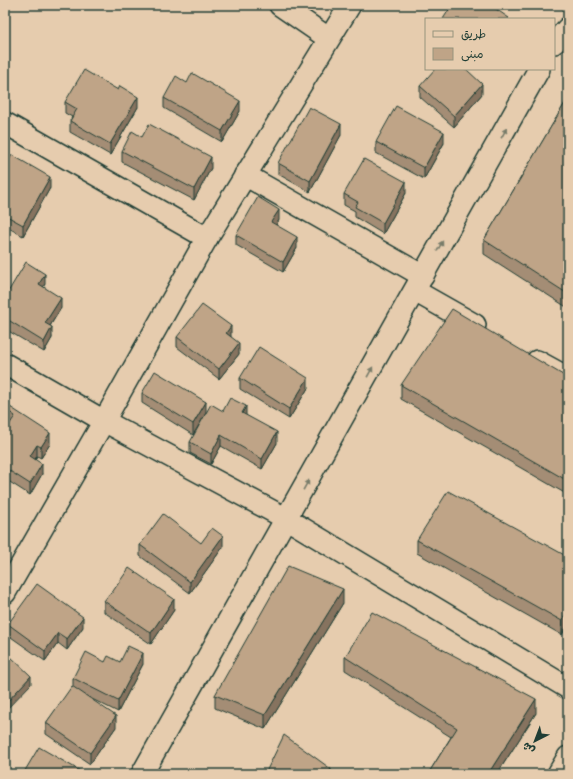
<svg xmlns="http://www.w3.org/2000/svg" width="573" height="779" font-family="'Balsamiq Sans','Playpen Sans Arabic',sans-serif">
  <rect width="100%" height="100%" fill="#e6ccae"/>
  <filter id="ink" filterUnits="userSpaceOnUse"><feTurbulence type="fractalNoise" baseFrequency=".025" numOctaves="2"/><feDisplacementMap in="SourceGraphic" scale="8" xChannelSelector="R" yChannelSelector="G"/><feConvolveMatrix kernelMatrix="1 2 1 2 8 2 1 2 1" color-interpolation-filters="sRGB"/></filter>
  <g filter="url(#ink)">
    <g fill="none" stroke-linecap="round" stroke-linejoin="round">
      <defs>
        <g id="minor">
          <polyline points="280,5 328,38"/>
          <polyline points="554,43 568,28"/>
          <polyline points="5,123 207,238"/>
          <polyline points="245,175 423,276"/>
          <polyline points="415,291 475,325"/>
          <polyline points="537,361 568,378"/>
          <polyline points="5,364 104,421 287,519 568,688"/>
          <polyline points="5,593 104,421 207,238 350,5"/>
          <polyline points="142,774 539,69"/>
          <polyline points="558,774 568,757"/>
        </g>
      </defs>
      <use href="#minor" stroke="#1f3d34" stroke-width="24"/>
      <use href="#minor" stroke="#e6ccae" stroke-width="21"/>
    </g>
    <g fill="#a48d74" stroke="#1f3d34">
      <polygon points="420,86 482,94 454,127 420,97"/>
      <polygon points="164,98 240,111 222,142 164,108"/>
      <polygon points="568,98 568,308 484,254 484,240"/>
      <polygon points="65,102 138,107 110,155 70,132 70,121 72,117 65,113"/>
      <polygon points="341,135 310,192 278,174 278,163"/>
      <polygon points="142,137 211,168 194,200 122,162 122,151"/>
      <polygon points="376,142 444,143 424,179 376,153"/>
      <polygon points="5,166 50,188 23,236 5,226"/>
      <polygon points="406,193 383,234 355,217 355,211 344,205 344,194"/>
      <polygon points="279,220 276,225 297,248 283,272 236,245 236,235"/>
      <polygon points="45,284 43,287 61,308 50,326 52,338 44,352 5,329 5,297"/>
      <polygon points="177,337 231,337 239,354 219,379 177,347"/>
      <polygon points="240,378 308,388 289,419 240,389"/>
      <polygon points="568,378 568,495 401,399 401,385"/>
      <polygon points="142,393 206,402 193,435 142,403"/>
      <polygon points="10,407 50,444 41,458 37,456 35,459 42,474 30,495 5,479 5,431 10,423 8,421 8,411"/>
      <polygon points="223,411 246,415 277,443 262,469 221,446 211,464 190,453 190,442"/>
      <polygon points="417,540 568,557 562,635 417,553"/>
      <polygon points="140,545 223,547 190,593 140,556"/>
      <polygon points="111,594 174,610 151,644 104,612 104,601"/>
      <polygon points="343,603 265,729 215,708 215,695"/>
      <polygon points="8,624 83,627 67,650 58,643 45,661 8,635"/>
      <polygon points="345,657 536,713 497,774 428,774 451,737 345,670"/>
      <polygon points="105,662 120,662 143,664 118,712 86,696 116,727 90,764 46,734 46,723 73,687 73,678"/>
    </g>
    <g fill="#86735e" stroke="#1f3d34">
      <polygon points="482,84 482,94 454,127 454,116"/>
      <polygon points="138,97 138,107 110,155 110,144"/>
      <polygon points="240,101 240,111 222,142 222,131"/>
      <polygon points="341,124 341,135 310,192 310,181"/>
      <polygon points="444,132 444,143 424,179 424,168"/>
      <polygon points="211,157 211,168 194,200 194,189"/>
      <polygon points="50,177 50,188 23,236 23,225"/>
      <polygon points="406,182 406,193 383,234 383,223"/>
      <polygon points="279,210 279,220 271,233 271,222"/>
      <polygon points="297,237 297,248 283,272 283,262"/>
      <polygon points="45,274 45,284 39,295 39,284"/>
      <polygon points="61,298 61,308 45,334 45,323"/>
      <polygon points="231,326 231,337 226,333"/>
      <polygon points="52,327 52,338 44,352 44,342"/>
      <polygon points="239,343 239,354 219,379 219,369"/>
      <polygon points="308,378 308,388 289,419 289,409"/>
      <polygon points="206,402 206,413 193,435 193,424"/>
      <polygon points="246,406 246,417 242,413"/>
      <polygon points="277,432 277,443 262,469 262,459"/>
      <polygon points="50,433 50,444 41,458 41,447"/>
      <polygon points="221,435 221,446 211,464 211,454"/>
      <polygon points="37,445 37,456 30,467 30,456"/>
      <polygon points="42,464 42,474 30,495 30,484"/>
      <polygon points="7,517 7,527 5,531 5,520"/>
      <polygon points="223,536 223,547 190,593 190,582"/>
      <polygon points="343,589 343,603 265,729 265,715"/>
      <polygon points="174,599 174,610 151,644 151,633"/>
      <polygon points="568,610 568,624 562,635 562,621"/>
      <polygon points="83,617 83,627 67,650 67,639"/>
      <polygon points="58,633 58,643 45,661 45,651"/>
      <polygon points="143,653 143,664 118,712 118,701"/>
      <polygon points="31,676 31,684 5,711 5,704"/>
      <polygon points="536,699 536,713 497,774 488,774"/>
      <polygon points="116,716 116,727 90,764 90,753"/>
      <polygon points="8,752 8,762 5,767 5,757"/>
      <polygon points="331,769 331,774 327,774"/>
    </g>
    <g fill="#bfa487" stroke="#1f3d34">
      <polygon points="452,5 490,5 509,18 508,19 443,19"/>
      <polygon points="435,69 466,69 482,84 454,116 420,86"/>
      <polygon points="84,70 118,90 120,86 138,97 110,144 70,121 77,109 65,102"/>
      <polygon points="192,73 240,101 222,131 164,98 176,76 187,83"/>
      <polygon points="568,98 568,294 484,240"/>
      <polygon points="396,106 444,132 424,168 376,142"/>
      <polygon points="309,107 341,124 310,181 278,163"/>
      <polygon points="149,124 211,157 194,189 122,151 132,131 142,137"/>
      <polygon points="12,155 50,177 23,225 5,215 5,192 8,186 5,184 5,166"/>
      <polygon points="364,159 406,182 383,223 355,207 358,202 344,194"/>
      <polygon points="258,197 279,210 271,222 297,237 283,262 236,235"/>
      <polygon points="26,262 45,274 39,284 61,298 45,323 52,327 44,342 5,318 5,297"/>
      <polygon points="202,305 231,326 226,333 239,343 219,369 177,337"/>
      <polygon points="452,309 568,378 568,481 401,385"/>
      <polygon points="259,347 308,378 289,409 240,378"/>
      <polygon points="155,371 206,402 193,424 142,393"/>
      <polygon points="230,398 246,406 242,413 277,432 262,459 221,435 211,454 190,442 211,404 223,411"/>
      <polygon points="10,407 50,433 41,447 37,445 30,456 42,464 30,484 5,468 5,431 15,416 8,411"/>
      <polygon points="448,491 568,557 568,610 562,621 417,540"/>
      <polygon points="163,514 201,543 212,528 223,536 190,582 140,545"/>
      <polygon points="288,566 343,589 265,715 215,695"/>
      <polygon points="129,568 174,599 151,633 104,601 110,593 111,594"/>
      <polygon points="37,584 83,617 67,639 58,633 45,651 8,624"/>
      <polygon points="372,612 536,699 488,774 428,774 457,728 345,657"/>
      <polygon points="128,646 143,653 118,701 73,678 86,652 105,662 108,656 120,662"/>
      <polygon points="10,656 31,676 5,704 5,662"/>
      <polygon points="72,686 116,716 90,753 46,723"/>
      <polygon points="284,735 331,769 327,774 265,774"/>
      <polygon points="39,747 84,773 84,774 23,774"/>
      <polygon points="5,750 8,752 5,757"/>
    </g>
    <defs><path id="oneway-solid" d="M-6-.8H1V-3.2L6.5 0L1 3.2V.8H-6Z"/></defs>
    <g fill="#797d6b">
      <use href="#oneway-solid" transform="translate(504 133) rotate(-61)"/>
      <use href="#oneway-solid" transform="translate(440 246) rotate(-61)"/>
      <use href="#oneway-solid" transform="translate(370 372) rotate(-61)"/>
      <use href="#oneway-solid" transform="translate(306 485) rotate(-61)"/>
    </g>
  </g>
  <rect width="573" height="779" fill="none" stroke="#e6ccae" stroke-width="20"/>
  <rect x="10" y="10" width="553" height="759" fill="none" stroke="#1f3d34" stroke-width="1.5" filter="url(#ink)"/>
  <rect x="425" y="18" width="130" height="52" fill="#e6ccae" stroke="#96937d"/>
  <rect x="433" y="31" width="20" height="6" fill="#e6ccae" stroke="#96937d"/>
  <text x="461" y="38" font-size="12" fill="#1f3d34">طريق</text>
  <rect x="433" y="48" width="20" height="12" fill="#bfa487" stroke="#96937d"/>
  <text x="461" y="58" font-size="12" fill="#1f3d34">مبنى</text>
  <g transform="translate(535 741) rotate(222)" stroke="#e6ccae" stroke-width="3" paint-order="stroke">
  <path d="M0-3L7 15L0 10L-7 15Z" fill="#1f3d34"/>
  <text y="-6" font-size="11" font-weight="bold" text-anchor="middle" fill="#1f3d34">ش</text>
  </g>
</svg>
